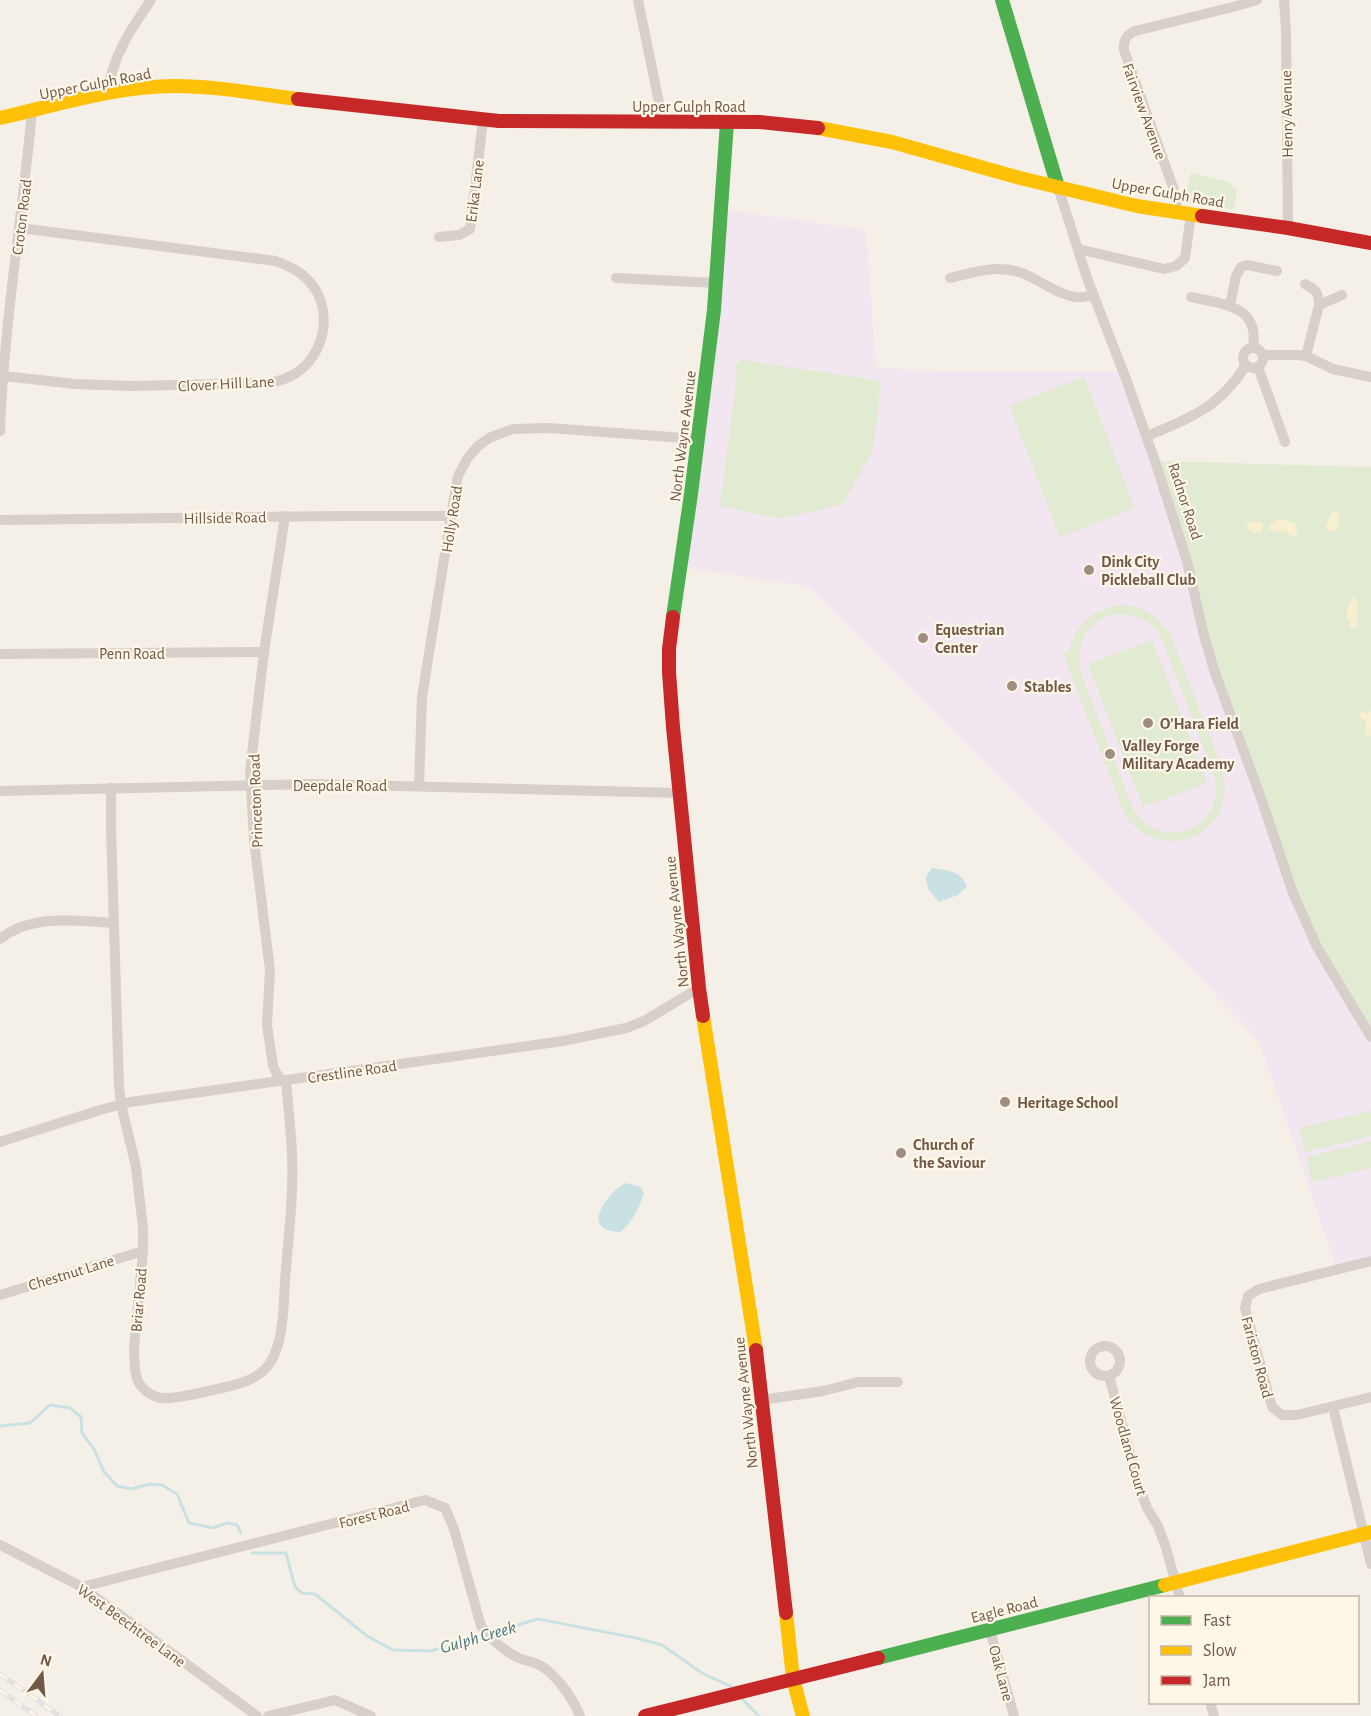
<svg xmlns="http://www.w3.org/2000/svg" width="1371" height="1716" font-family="'Alegreya Sans',sans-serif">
  <rect width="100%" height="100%" fill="#f5f0e7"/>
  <polygon fill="#f2e6f0" points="721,209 866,230 876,367 939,372 1124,372 1371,1037 1371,1260 1337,1270 1259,1041 1198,976 807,586 680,567"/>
  <g fill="#e0ebd2" fill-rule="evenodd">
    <polygon points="1191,173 1226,181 1237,190 1233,210 1183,203"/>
    <polygon points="742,360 881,381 878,414 872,452 843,504 781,519 720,506 737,374 735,365"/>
    <polygon points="1084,377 1135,508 1060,537 1009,406"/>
    <polygon points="1155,461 1371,467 1371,1037 1317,947 1214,670"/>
    <path d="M 1121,605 C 1144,606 1159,617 1171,636 L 1223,770 C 1225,781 1226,792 1223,803 C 1222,811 1217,817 1212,823 C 1190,848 1153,847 1130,822 C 1124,815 1121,806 1118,797 L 1063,653 L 1069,651 C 1077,623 1092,609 1121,605 ZM 1115,614 C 1133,613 1146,619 1159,632 L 1212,769 C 1216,780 1218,790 1214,802 C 1207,827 1177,840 1153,828 C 1144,823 1139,817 1133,809 L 1083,679 C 1074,648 1082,624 1115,614 Z"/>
    <polygon points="1152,640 1207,783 1143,807 1088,664"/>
    <polygon points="1371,1111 1371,1136 1305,1152 1299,1128"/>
    <polygon points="1371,1141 1371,1168 1312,1182 1306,1157"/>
  </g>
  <g fill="#f7efd0">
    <polygon points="1332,511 1338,512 1339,516 1337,531 1328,531 1326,526"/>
    <polygon points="1280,519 1283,519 1296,524 1298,532 1296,536 1292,536 1285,531 1279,532 1268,529 1271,523"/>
    <path d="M 1252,521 L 1263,524 L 1262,532 C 1255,535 1248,532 1247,524 Z"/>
    <path d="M 1353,597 L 1358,600 C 1357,604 1356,621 1358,626 L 1354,629 L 1351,628 L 1346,614 Z"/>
    <polygon points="1371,709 1371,735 1368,737 1366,735 1366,721 1362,719 1359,715 1361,712 1368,713"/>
  </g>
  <g fill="#cae1e4">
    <path d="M 932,868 C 948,871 960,870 967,886 L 958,895 L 939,902 L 928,889 L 926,877 Z"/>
    <path d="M 625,1183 L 641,1187 L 644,1194 C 639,1207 631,1225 620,1232 C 615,1232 609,1231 605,1229 C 586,1218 614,1189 625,1183 Z"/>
  </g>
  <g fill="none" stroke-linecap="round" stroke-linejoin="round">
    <g stroke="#cae1e4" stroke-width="3">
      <polyline points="0,1426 30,1423 50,1405 70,1408 81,1417 82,1433 94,1449 104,1472 117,1486 132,1489 149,1484 162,1485 177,1494 189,1523 213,1528 227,1523 237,1525 241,1533"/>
      <polyline points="252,1553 286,1553 295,1587 302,1593 315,1594 367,1636 393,1650 431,1651 485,1634"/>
      <polyline points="491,1633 538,1619 636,1638 662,1645 702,1673 732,1687"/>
      <polyline points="743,1700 759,1716"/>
    </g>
    <g stroke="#d7cfc9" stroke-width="10">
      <polyline points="638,0 663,122"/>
      <polyline points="1284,0 1286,30 1288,228"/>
      <path d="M 108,94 C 111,58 131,29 151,0"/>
      <polyline points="1058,187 1087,278 1126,379 1155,461 1187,561 1203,632 1214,670 1262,801 1293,893 1317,947 1371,1037"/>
      <path d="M 1178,213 L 1173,187 L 1124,50 C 1123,41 1126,35 1135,31 L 1233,7 L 1257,0"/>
      <polyline points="439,237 459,235 470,229 483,120"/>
      <polyline points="1078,249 1164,269 1176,266 1185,258 1191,214"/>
      <polyline points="616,278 716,283"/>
      <path d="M 950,278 C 974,272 995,265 1019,272 C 1038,278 1055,294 1075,297 C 1081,298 1088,296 1093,295"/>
      <path d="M 1305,284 C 1316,290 1319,292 1319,305 L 1306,356"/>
      <path d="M 1191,297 C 1222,304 1260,305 1253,347"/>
      <polyline points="1230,305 1236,276 1241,267 1247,265 1277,271"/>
      <polyline points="1319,305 1342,295"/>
      <circle cx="1253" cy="358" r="10"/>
      <polyline points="1264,355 1297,355 1306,356 1333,369 1371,377"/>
      <polyline points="1258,367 1285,442"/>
      <path d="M 4,376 L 75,384 L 131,386 L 269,383 C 280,381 290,378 299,371 C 327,350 333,306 308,280 C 300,271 288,266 276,261 L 20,228"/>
      <path d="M 0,431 C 4,324 22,218 32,112"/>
      <path d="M 1147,436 C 1191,418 1220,407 1246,365"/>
      <polyline points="0,520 341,516 451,516"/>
      <polyline points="0,654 264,652"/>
      <polyline points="419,786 422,697 451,516 458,476 467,459 477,447 489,438 513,429 549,428 698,439"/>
      <path d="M 111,788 L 111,829 L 119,1087 L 121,1104 L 136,1167 L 143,1228 L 143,1251 L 134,1348 C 135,1361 133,1377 142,1387 C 147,1393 154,1397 162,1398 C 173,1400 240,1385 251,1379 C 261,1374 271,1365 275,1353 C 283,1336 284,1301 285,1281 C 288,1239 294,1196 292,1154 C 291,1130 288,1105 286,1081 L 281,1079 L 277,1074 L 273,1066 L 267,1025 L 270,970 L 254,840 L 250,771 L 264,652 L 285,516"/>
      <polyline points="0,791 313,784 679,793"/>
      <path d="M 0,939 C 32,913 75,921 114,923"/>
      <polyline points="0,1142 100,1110 130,1102 563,1041 626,1028 644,1021 699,988"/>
      <polyline points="1371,1261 1259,1289 1248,1296 1245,1308 1272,1407 1282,1415 1297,1415 1371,1397"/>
      <polyline points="0,1295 143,1251"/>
      <circle cx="1105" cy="1361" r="15"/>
      <polyline points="1109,1376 1139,1487 1147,1508 1158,1526 1166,1548 1180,1598"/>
      <polyline points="761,1400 823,1391 858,1382 898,1382"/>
      <polyline points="1333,1407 1371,1564"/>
      <polyline points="0,1545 82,1587 257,1716"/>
      <path d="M 82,1587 L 425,1500 L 445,1508 L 454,1529 L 481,1626 C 491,1639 503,1650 517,1657 C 524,1661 532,1661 539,1665 C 556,1673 573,1699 580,1716"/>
      <polyline points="990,1630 1014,1716"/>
      <polyline points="1210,1702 1214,1716"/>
      <polyline points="268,1716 335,1700 371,1716"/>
    </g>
    <g stroke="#4caf50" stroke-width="14">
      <polyline points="1002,0 1058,187"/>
      <polyline points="673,617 691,494 714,310 727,122"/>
      <polyline points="878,1658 1165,1585"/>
    </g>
    <g stroke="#ffc107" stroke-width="14">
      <path d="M 0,118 C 57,105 116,86 175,86 C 216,86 257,94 298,99"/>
      <polyline points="818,128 892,142 1020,178 1137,206 1202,216"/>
      <polyline points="703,1016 756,1350"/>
      <polyline points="1165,1585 1371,1532"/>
      <polyline points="786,1613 793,1679 803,1716"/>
    </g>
    <g stroke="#c62828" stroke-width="14">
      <polyline points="298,99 499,121 760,122 818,128"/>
      <polyline points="1202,216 1288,228 1371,243"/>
      <polyline points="673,617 669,649 669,672 673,727 699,988 703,1016"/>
      <polyline points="756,1350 786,1613"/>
      <polyline points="645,1716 878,1658"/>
    </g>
    <defs>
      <g id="rail">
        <polyline points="0,1674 60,1716"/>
        <polyline points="0,1690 36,1716"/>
      </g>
    </defs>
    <use href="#rail" stroke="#e3e1e3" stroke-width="5"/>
    <use href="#rail" stroke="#fef6e7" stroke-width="3" stroke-dasharray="9" stroke-linecap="butt"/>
  </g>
  <g fill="#9f8e80" stroke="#fef6e7" stroke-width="2">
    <circle cx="1089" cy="570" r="6"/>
    <circle cx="923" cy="638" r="6"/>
    <circle cx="1012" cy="686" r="6"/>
    <circle cx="1148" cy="723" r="6"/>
    <circle cx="1110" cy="754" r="6"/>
    <circle cx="1005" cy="1102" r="6"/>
    <circle cx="901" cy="1153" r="6"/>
  </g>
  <g text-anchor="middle" stroke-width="4.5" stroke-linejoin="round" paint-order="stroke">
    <g font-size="16" fill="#715949" stroke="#fef6e7">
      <text transform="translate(95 83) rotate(-11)" y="6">Upper Gulph Road</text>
      <text x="689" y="112">Upper Gulph Road</text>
      <text transform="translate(1145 111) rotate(70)" y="6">Fairview Avenue</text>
      <text transform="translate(1286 114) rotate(-91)" y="6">Henry Avenue</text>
      <text transform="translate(474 191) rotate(-83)" y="6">Erika Lane</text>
      <text transform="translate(1168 192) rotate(10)" y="6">Upper Gulph Road</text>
      <text transform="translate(21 217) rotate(-83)" y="6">Croton Road</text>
      <text transform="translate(226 383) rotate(-3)" y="6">Clover Hill Lane</text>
      <text transform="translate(682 436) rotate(-83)" y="6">North Wayne Avenue</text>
      <text transform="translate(1186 501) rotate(72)" y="6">Radnor Road</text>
      <text transform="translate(225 517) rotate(-1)" y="6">Hillside Road</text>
      <text transform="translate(451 519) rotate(-81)" y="6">Holly Road</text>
      <text x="132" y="659">Penn Road</text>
      <text x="340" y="791">Deepdale Road</text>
      <text transform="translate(255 801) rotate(-92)" y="6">Princeton Road</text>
      <text transform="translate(676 922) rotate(-96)" y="6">North Wayne Avenue</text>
      <text transform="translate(352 1071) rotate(-8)" y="6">Crestline Road</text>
      <text transform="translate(71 1272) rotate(-17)" y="6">Chestnut Lane</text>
      <text transform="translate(138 1300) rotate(-85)" y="6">Briar Road</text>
      <text transform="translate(1258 1357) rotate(75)" y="6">Fariston Road</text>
      <text transform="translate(745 1403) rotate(-96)" y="6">North Wayne Avenue</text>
      <text transform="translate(1129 1446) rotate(74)" y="6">Woodland Court</text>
      <text transform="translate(374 1514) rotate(-14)" y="6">Forest Road</text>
      <text transform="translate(1004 1609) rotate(-14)" y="6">Eagle Road</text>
      <text transform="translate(132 1625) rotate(36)" y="6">West Beechtree Lane</text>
      <text transform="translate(1002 1673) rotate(75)" y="6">Oak Lane</text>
    </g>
    <g font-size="16" font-weight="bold" fill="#715949" stroke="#fef6e7" text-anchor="start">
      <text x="1101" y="567">Dink City<tspan x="1101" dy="18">Pickleball Club</tspan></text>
      <text x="935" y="635">Equestrian<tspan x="935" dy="18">Center</tspan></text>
      <text x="1024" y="692">Stables</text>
      <text x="1160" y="729">O’Hara Field</text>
      <text x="1122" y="751">Valley Forge<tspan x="1122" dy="18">Military Academy</tspan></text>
      <text x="1017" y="1108">Heritage School</text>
      <text x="913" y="1150">Church of<tspan x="913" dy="18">the Saviour</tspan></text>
    </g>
    <g font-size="18" font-style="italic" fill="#447684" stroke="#fef6e7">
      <text transform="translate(478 1637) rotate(-16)" y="6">Gulph Creek</text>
    </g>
  </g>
  <rect x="1149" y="1596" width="210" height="108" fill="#fef6e7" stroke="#c6b7a8" stroke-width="1.5"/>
  <rect x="1161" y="1616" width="30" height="9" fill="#4caf50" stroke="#c6b7a8" stroke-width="1.5"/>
  <text x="1203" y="1626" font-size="18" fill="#715949">Fast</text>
  <rect x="1161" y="1646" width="30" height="9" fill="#ffc107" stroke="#c6b7a8" stroke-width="1.5"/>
  <text x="1203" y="1656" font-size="18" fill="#715949">Slow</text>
  <rect x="1161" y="1676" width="30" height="9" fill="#c62828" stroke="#c6b7a8" stroke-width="1.5"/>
  <text x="1203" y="1686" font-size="18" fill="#715949">Jam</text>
  <g transform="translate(42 1674) rotate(16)" stroke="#fef6e7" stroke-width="4.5" paint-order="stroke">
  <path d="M0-4.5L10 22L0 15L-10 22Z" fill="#715949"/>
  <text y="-9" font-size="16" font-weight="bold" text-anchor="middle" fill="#715949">N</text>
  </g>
</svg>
